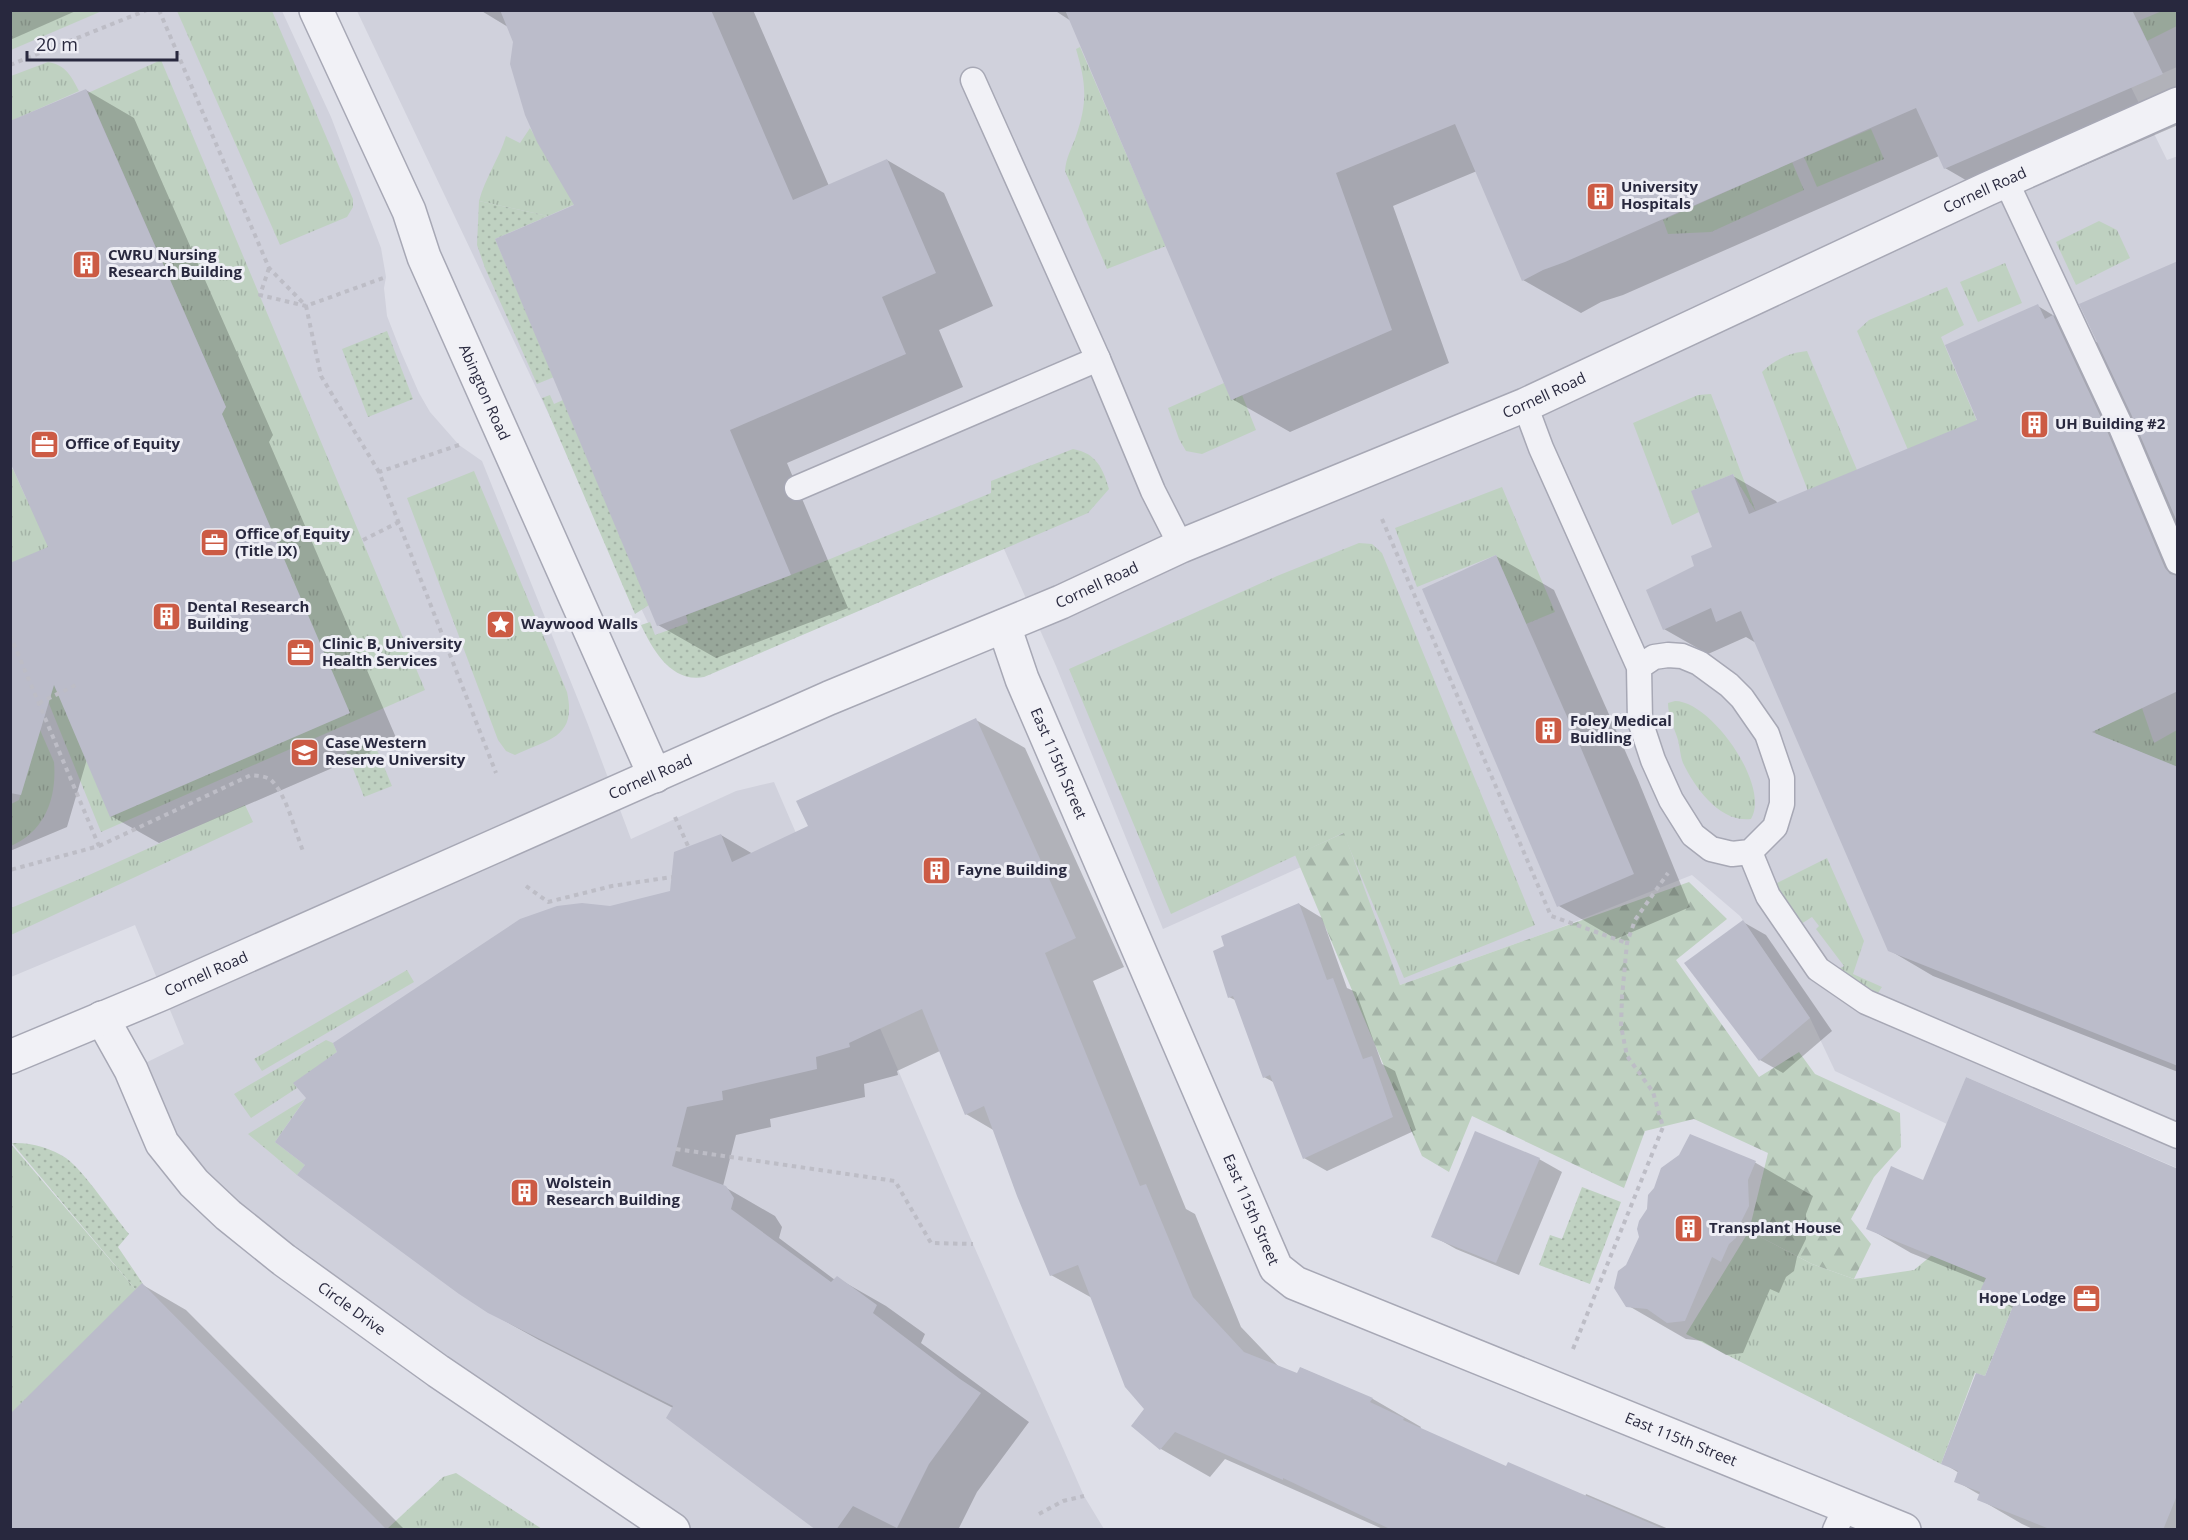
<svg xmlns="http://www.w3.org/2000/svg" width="2188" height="1540" font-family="'Open Sans',sans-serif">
  <defs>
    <pattern id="grass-tufts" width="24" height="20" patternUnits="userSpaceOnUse" patternTransform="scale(1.5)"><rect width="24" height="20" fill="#bfd1c1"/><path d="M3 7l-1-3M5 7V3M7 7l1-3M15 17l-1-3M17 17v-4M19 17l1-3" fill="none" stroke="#a4b3a7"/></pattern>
    <pattern id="forest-firs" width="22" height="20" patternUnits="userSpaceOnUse" patternTransform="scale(1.5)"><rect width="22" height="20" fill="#bfd1c1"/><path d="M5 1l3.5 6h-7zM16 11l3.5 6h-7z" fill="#a4b3a7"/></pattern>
    <pattern id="garden-dots" width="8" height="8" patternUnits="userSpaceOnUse" patternTransform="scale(1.5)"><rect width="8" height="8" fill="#bfd1c1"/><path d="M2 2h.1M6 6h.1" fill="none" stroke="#a4b3a7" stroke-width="1.8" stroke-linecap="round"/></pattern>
  </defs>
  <rect width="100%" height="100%" fill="#dedfe8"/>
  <g fill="#d0d1dc">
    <polygon points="11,11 282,11 331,117 381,248 386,277 384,288 387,316 401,352 419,393 430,412 459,445 482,461 587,722 631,839 736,791 774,782 973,1244 1084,1496 1104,1529 673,1529 228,1215 131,1070 184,1044 135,925 11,977"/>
    <polygon points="357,11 2177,11 2177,67 2131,87 2167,160 2178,156 2177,1168 1966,1077 1947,1124 1835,1071 1810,1018 1740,916 1692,875 1557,929 1400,985 1337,851 1163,929 1056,666 1004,549 702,677 669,667"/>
  </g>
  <g fill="url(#grass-tufts)">
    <polygon points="11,10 101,10 102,11 11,50"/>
    <polygon points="177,11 272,11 353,199 353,207 347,217 280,245"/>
    <polygon points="2162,11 2177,11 2177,26 2147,41 2138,21"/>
    <path d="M 1080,47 L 1166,246 L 1107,269 L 1065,171 C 1066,157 1072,148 1076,136 C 1088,101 1086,83 1076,49 Z"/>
    <polygon points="161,60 425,690 101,832 11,610 10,470 13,469 26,498 226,407 88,93"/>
    <path d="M 48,62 C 66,65 71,76 79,91 L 11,121 L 11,76 Z"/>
    <path d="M 530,128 L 575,204 L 548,216 L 479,201 C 485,178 499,159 506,136 L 520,143 Z"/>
    <polygon points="1871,129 1884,159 1817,187 1804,157"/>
    <polygon points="1792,162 1804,190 1711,232 1668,234 1663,220"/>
    <polygon points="2099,221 2117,230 2130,258 2076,285 2056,242"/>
    <polygon points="2005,263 2022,303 1978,322 1960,282"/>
    <polygon points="1947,287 1964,325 1941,337 2029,543 2142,708 2154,743 2177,730 2177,767 2096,734 1975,461 1908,450 1857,331 1869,320"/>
    <path d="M 1807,351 L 1857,470 L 1808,491 L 1762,372 C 1775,359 1789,353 1807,351 Z"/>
    <polygon points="1224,383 1232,400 1242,395 1256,430 1202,454 1186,451 1179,439 1168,408"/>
    <polygon points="1711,394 1756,512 1733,474 1692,491 1699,512 1672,525 1633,423 1698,395"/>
    <path d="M 474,471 L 567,692 C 577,738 549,739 515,755 L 506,751 L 498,740 L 407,498 Z"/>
    <polygon points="1502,487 1555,612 1526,624 1496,555 1417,587 1395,528"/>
    <polygon points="1359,543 1372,544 1382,553 1535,925 1404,978 1343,833 1171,914 1069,669 1277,576"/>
    <path d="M 10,661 L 54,762 C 57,798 45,831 11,846 L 11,804 L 19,800 L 21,793 Z"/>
    <path d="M 1675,701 C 1711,701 1771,786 1751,819 C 1720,823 1695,788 1683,763 C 1680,755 1680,747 1678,740 C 1674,727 1668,717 1668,703 Z"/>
    <polygon points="245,805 253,822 11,935 11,908 89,875"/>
    <polygon points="1827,858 1864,941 1853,974 1882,987 1878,993 1835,971 1844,966 1816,929 1819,926 1812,917 1801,924 1773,885"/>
    <polygon points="407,970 414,982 262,1071 254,1059"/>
    <polygon points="326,1040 333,1043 337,1052 294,1084 297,1088 251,1118 234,1094"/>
    <polygon points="305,1099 275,1142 305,1165 297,1175 248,1134"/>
    <polygon points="10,1143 136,1290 11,1414"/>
    <polygon points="1749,1231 1812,1264 1854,1279 1914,1270 1932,1255 1986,1278 2013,1306 1985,1376 1975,1373 1941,1464 1686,1334"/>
    <polygon points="456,1473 542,1529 387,1529 443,1477"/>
  </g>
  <polygon fill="url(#forest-firs)" points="1344,833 1400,985 1689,882 1727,919 1676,960 1759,1077 1799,1052 1815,1074 1900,1113 1901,1147 1874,1177 1851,1219 1871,1244 1854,1279 1812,1264 1749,1231 1768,1153 1694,1119 1645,1131 1624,1188 1472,1116 1449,1172 1422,1156 1295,855"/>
  <g fill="url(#garden-dots)">
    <polygon points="479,201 548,216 495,239 554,377 537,384 485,268 477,245"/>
    <polygon points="387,331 413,399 368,417 342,349"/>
    <polygon points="550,395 554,404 563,400 649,605 635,614 542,398"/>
    <path d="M 1073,449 C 1096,453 1103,468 1109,489 L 1088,513 L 704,677 C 671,683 653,650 641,625 L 650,622 L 655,635 L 688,623 L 686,615 L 791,575 L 991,493 L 991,481 Z"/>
    <polygon points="372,738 392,786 364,797 345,748"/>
    <path d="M 12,1143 C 30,1142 51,1148 66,1158 C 85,1172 113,1215 129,1234 L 118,1247 L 143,1284 L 136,1290 Z"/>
    <polygon points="1582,1187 1621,1202 1590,1284 1539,1265 1550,1235 1562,1239"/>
  </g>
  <g fill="#0003">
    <polygon points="10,10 78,10 10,40"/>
    <polygon points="480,10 753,10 829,186 887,160 944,193 993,306 939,330 963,387 787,463 848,608 716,658 658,625 577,205 508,27"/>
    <polygon points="1054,10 2178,10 2178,125 2002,201 1945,168 1939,156 1623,295 1601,302 1581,313 1523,280 1477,171 1393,206 1449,363 1290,432 1232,399 1071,21"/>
    <polygon points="86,90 134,118 273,435 269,442 397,740 159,843 111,816 87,759 67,827 10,851 10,565 50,548"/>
    <polygon points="2178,262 2178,1072 1933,976 1889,950 1756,643 1746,637 1708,654 1664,629 1696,567 1714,548 1733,476 1776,501 1778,504 1979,421 2038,306 2100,344"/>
    <polygon points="1496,556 1554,590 1638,780 1690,907 1616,939 1559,906"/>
    <polygon points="976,720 1025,748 1124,967 1093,981 1186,1209 1195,1214 1241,1327 1280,1368 1298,1375 1301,1368 1373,1399 1421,1427 1420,1429 1507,1468 1585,1497 1586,1494 1671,1530 1385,1530 1225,1459 1210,1477 1161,1449 1146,1409 1092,1298 1051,1275 995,1131 966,1114 940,1051 897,1071 898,1075 864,1084 865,1097 770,1119 771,1127 736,1135 723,1186 775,1216 782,1227 779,1238 835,1280 837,1278 886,1306 925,1334 921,1343 1029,1422 977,1492 958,1530 819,1530 673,1408 539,1340 489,1312 610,908 671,892 721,835 753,854 810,827"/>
    <polygon points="1299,904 1322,918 1347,988 1356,992 1382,1064 1395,1071 1416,1130 1327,1171 1304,1158 1275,1083 1264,1077 1237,1001 1229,997"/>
    <polygon points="1743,922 1766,935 1832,1031 1783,1073 1760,1060 1686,963"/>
    <polygon points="1690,1136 1756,1163 1813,1196 1806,1214 1806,1239 1797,1257 1794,1271 1786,1277 1779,1293 1770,1289 1743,1353 1726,1355 1702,1341 1686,1339 1627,1305 1627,1266"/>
    <polygon points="1539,1159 1562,1172 1519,1275 1456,1249 1433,1236"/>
    <polygon points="2178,1171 2178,1530 2035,1530 2022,1524 1979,1499 1980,1495 1956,1481 1959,1473 1943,1463 1986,1378 2014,1309 1982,1290 1985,1283 1911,1253 1868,1228 1923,1182"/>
    <polygon points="143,1285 186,1310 405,1530 10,1530"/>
  </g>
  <g fill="#bbbcca">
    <polygon points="500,10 711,10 793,200 887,159 936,273 882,297 906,354 730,430 791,575 657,626 495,239 574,205 537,142 525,115 510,64 513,42"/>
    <polygon points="1065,10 2132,10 2163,74 1944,169 1916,108 1565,262 1543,270 1522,281 1455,124 1336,173 1392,330 1231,400"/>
    <polygon points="86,89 226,407 222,414 350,713 110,817 54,685 21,795 10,793 10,563 48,547 10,462 10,121"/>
    <polygon points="2178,261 2178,524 2131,414 2079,304"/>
    <polygon points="2038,304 2045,319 2053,315 2105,426 2165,568 2170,574 2178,576 2178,691 2092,732 2178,767 2178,1066 1888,951 1741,611 1716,622 1711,608 1663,630 1646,590 1694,566 1691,556 1712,547 1691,491 1733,474 1749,514 1977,420 1945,345"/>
    <polygon points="1496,555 1580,746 1634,874 1557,907 1422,589"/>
    <polygon points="976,718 1076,938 1045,953 1140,1186 1146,1184 1193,1297 1244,1352 1297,1373 1300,1367 1373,1398 1370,1402 1404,1418 1403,1420 1506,1466 1508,1462 1666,1530 1392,1530 1283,1478 1283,1480 1175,1432 1160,1450 1131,1426 1144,1409 1125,1387 1078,1265 1050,1276 1017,1196 984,1106 965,1115 922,1009 849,1043 850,1047 816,1057 817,1069 722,1091 723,1100 687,1107 672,1166 726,1186 734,1198 731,1209 831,1282 837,1276 877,1305 873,1313 960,1379 981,1393 929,1464 897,1528 853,1506 836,1530 816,1530 666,1418 673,1406 488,1313 459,1294 297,1175 305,1165 275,1142 306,1098 293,1083 337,1052 333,1043 520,919 557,906 582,903 610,906 670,891 674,852 721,834 732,862 808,826 796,801"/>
    <polygon points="1299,903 1327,980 1333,978 1363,1059 1372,1056 1393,1117 1303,1159 1270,1075 1263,1078 1233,996 1228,998 1213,951 1224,946 1221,936"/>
    <polygon points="1743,920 1810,1018 1759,1061 1684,963"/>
    <polygon points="1966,1077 2178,1169 2178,1493 2163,1530 2052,1530 1977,1500 1980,1492 1954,1482 1958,1471 1941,1464 1976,1373 1985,1376 2013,1306 1980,1291 1986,1278 1866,1229 1891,1166 1923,1180"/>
    <polygon points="1475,1131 1540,1158 1496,1263 1431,1237"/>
    <polygon points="1690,1134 1756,1161 1748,1180 1749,1206 1740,1224 1736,1238 1729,1244 1721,1262 1712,1257 1685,1321 1667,1323 1647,1309 1626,1307 1614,1288 1618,1271 1626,1265 1639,1237 1637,1229 1639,1221 1647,1209 1648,1195 1654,1188 1661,1168 1679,1155"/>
    <polygon points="142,1283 387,1530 10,1530 10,1414"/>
  </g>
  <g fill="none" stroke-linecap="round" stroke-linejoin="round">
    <defs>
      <g id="service">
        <polyline points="973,80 1098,359 1153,491 1181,546"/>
        <polyline points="2006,181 2118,420 2178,562"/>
        <polyline points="1525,405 1541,448 1639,667 1640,721 1653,760 1671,800 1693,835 1711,849 1732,854 1750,852 1775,827 1782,804 1782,778 1767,734 1742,698 1729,685 1699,663 1682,656 1668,655 1654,657 1639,667"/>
        <polyline points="797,488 1098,359"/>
        <polyline points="1750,852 1768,896 1818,969 1866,1002 2178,1136"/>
        <polyline points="1835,1530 1846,1506"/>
      </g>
      <g id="minor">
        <path id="s1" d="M 316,10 L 409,211 L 424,257 L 655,776"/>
        <path id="s2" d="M 1004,626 L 1022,679 L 1276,1268 L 1295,1283 L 1904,1530"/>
      </g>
      <g id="tertiary">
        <path id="s3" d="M 102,1018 L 131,1070 L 162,1143 L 194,1183 L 228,1215 L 284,1260 L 438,1371 L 673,1530"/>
        <path id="s4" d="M 10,1057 L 161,994 L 829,698 L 1061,602 L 1181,546 L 1525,405 L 1987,189 L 2178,104"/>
      </g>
    </defs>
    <use href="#service" stroke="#a7a8b5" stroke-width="27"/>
    <use href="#minor" stroke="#a7a8b5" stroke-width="36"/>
    <use href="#tertiary" stroke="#a7a8b5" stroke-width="36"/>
    <g stroke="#bdbdc6" stroke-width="4" stroke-dasharray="4.5 4.5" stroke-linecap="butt">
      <polyline points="159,10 269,268 306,306 321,376 379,472"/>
      <polyline points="10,65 147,10"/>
      <polyline points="269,268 260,295 306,306 386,277"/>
      <polyline points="459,445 379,472 496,773"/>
      <polyline points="1382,519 1551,916 1627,943"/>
      <polyline points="363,540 399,522"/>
      <polyline points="10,635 99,846 10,870"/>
      <polyline points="39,703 78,684"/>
      <polyline points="675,817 688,846"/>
      <path d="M 99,846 L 251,775 C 259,776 268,776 273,782 C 287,797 295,831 303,851"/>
      <polyline points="526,886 548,902 612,886 672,877"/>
      <polyline points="676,1149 895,1181 931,1243 973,1244"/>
      <polyline points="1573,1349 1663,1127 1653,1092 1627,1056 1621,1026 1622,997 1627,943 1635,920 1668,873"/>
      <polyline points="1039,1514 1063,1501 1084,1496"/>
    </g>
    <use href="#service" stroke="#f1f1f6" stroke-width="24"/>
    <use href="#minor" stroke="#f1f1f6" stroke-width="33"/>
    <use href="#tertiary" stroke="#f1f1f6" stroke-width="33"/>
  </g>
  <defs>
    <symbol id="building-square" viewBox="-11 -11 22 22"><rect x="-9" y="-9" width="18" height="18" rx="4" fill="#cc5b44" stroke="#eeeef5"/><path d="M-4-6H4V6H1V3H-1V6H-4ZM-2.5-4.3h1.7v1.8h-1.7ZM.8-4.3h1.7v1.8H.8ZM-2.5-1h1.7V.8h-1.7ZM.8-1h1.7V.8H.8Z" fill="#fff"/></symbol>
    <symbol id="office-square" viewBox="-11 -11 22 22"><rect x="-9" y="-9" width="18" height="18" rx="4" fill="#cc5b44" stroke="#eeeef5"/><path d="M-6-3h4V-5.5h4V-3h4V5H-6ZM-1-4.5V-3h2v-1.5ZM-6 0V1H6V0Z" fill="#fff"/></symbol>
    <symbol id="sight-square" viewBox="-11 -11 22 22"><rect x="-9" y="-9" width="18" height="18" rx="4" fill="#cc5b44" stroke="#eeeef5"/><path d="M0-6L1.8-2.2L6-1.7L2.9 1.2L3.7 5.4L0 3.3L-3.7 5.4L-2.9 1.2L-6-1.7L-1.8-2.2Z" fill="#fff"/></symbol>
    <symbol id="university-square" viewBox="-11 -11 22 22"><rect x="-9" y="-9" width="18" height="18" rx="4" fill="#cc5b44" stroke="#eeeef5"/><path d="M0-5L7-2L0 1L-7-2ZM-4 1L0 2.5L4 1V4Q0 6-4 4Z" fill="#fff"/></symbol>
  </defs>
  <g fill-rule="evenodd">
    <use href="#building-square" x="1584" y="180" width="33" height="33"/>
    <use href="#building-square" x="70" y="248" width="33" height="33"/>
    <use href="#building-square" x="2018" y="408" width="33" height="33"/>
    <use href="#office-square" x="28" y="428" width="33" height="33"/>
    <use href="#office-square" x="198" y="526" width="33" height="33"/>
    <use href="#building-square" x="150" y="600" width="33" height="33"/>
    <use href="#sight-square" x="484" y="608" width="33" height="33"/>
    <use href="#office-square" x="284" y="636" width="33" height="33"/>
    <use href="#building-square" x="1532" y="714" width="33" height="33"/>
    <use href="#university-square" x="288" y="736" width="33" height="33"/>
    <use href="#building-square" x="920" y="854" width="33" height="33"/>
    <use href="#building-square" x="508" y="1176" width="33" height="33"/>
    <use href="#building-square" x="1672" y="1212" width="33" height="33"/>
    <use href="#office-square" x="2070" y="1282" width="33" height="33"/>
  </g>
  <g text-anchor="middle" stroke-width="6" stroke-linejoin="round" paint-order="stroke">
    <g font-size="15" font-weight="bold" fill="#28283e" stroke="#eeeef5" text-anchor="start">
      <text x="1621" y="192">University<tspan x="1621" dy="17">Hospitals</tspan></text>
      <text x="108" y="260">CWRU Nursing<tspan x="108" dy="17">Research Building</tspan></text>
      <text x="2055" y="429">UH Building #2</text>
      <text x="65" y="449">Office of Equity</text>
      <text x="235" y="539">Office of Equity<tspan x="235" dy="17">(Title IX)</tspan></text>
      <text x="187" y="612">Dental Research<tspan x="187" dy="17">Building</tspan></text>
      <text x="521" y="629">Waywood Walls</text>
      <text x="322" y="649">Clinic B, University<tspan x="322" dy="17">Health Services</tspan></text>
      <text x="1570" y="726">Foley Medical<tspan x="1570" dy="17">Buidling</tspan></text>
      <text x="325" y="748">Case Western<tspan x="325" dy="17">Reserve University</tspan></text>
      <text x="957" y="875">Fayne Building</text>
      <text x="546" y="1188">Wolstein<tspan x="546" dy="17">Research Building</tspan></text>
      <text x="1709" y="1233">Transplant House</text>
      <text x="2066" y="1303" text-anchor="end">Hope Lodge</text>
    </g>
    <g font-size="15" fill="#28283e" stroke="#eeeef5">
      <text dy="5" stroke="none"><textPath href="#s4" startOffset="2157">Cornell Road</textPath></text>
      <text dy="5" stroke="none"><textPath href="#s1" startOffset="418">Abington Road</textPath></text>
      <text dy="5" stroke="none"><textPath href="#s4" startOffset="1671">Cornell Road</textPath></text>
      <text dy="5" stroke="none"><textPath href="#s4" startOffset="1185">Cornell Road</textPath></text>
      <text dy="5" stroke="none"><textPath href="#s2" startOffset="148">East 115th Street</textPath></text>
      <text dy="5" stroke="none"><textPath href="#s4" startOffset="699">Cornell Road</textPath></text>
      <text dy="5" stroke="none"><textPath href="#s4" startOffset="213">Cornell Road</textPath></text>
      <text dy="5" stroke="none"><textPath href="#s2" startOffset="634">East 115th Street</textPath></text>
      <text dy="5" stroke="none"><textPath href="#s3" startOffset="392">Circle Drive</textPath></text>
      <text dy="5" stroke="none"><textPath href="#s2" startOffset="1138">East 115th Street</textPath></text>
    </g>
  </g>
  <rect width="2188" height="1540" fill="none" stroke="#28283e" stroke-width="24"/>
  <path d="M27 51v9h150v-9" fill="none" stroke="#28283e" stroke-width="3"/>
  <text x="36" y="51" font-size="18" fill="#28283e" stroke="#eeeef5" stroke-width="4.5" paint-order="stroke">20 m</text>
</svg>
